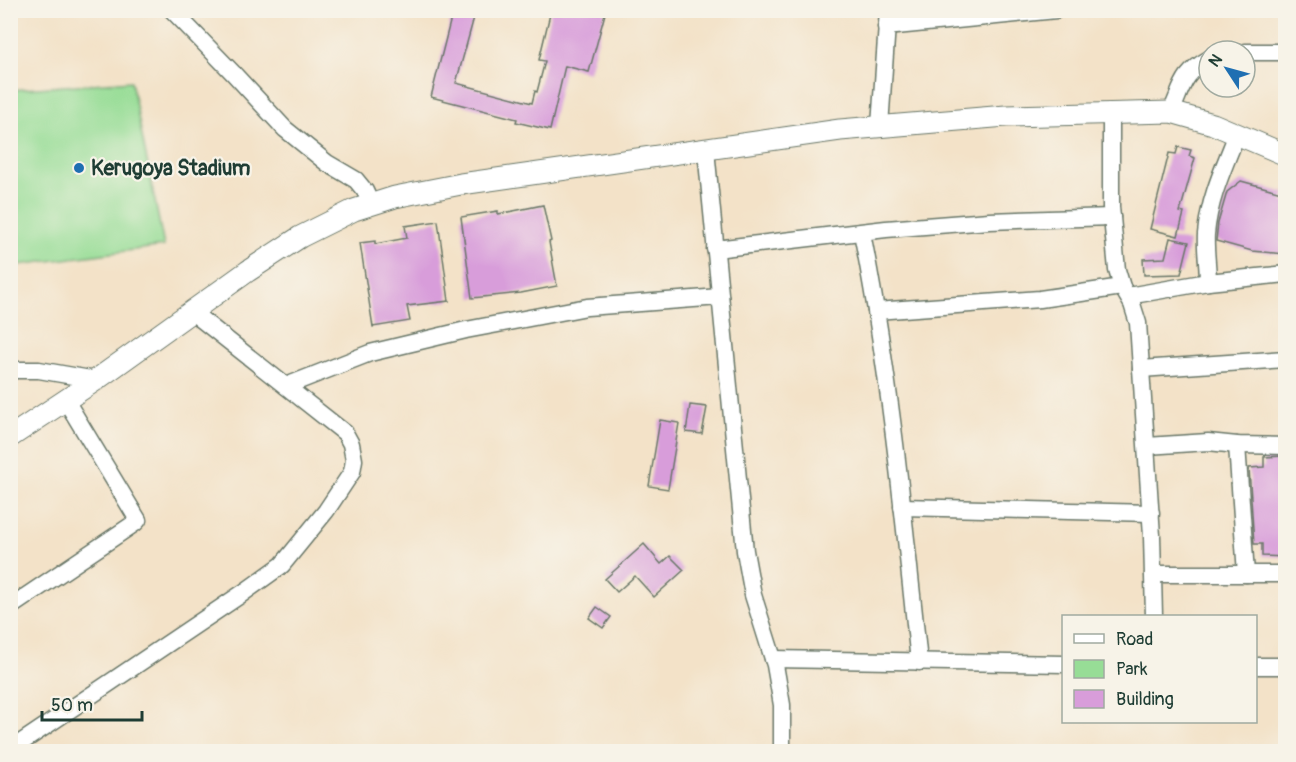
<svg xmlns="http://www.w3.org/2000/svg" width="1296" height="762" font-family="Pangolin,sans-serif">
  <rect width="100%" height="100%" fill="#f7f3e8"/>
  <filter id="ink" filterUnits="userSpaceOnUse"><feTurbulence type="fractalNoise" baseFrequency=".0167" numOctaves="2"/><feDisplacementMap in="SourceGraphic" scale="12" xChannelSelector="R" yChannelSelector="G"/><feConvolveMatrix kernelMatrix="1 2 1 2 8 2 1 2 1" color-interpolation-filters="sRGB"/></filter>
  <filter id="wash" filterUnits="userSpaceOnUse"><feTurbulence type="fractalNoise" baseFrequency=".008" numOctaves="4" result="noise"/><feDisplacementMap in="SourceGraphic" scale="24" xChannelSelector="R" yChannelSelector="G"/><feGaussianBlur stdDeviation="1.35" result="paint"/><feColorMatrix in="noise" values="0 0 0 0 0 0 0 0 0 0 0 0 0 0 0 0 0 1.4 0 .05"/><feComposite in="paint" operator="in"/></filter>
  <g filter="url(#wash)">
    <rect width="100%" height="100%" fill="#f3e2c8"/>
    <polygon fill="#97dd96" stroke="#5b8d65" stroke-width="1.5" points="131,81 164,246 11,266 11,90"/>
    <g id="blocks">
      <g fill="#d89dda">
        <polygon points="453,10 476,10 456,83 532,103 535,91 537,92 545,61 539,60 551,10 606,10 589,72 565,66 550,130 516,122 517,119 431,97"/>
        <polygon points="1178,147 1191,150 1189,156 1195,158 1180,212 1184,213 1178,236 1150,229 1169,153 1176,154"/>
        <polygon points="1241,181 1285,193 1282,202 1286,202 1286,254 1252,251 1216,241 1218,223 1227,192"/>
        <polygon points="543,205 551,241 549,242 557,286 521,293 472,298 461,217 498,211 498,214"/>
        <polygon points="438,221 449,301 407,306 410,321 373,327 360,243 375,241 375,244 407,238 405,226"/>
        <polygon points="1170,238 1189,242 1181,274 1144,275 1143,259 1165,258"/>
        <polygon points="690,405 707,407 702,434 686,432"/>
        <polygon points="660,420 679,423 668,489 649,486"/>
        <polygon points="1286,456 1286,557 1262,556 1262,544 1254,544 1249,468 1264,467 1264,457"/>
        <polygon points="644,544 661,564 670,556 684,570 654,597 635,576 617,592 605,579"/>
        <polygon points="597,607 611,617 603,628 589,618"/>
      </g>
    </g>
  </g>
  <g filter="url(#ink)">
    <use href="#blocks" fill-opacity="0" stroke="#697768" stroke-width="1.5"/>
    <g fill="none" stroke-linecap="round" stroke-linejoin="round">
      <defs>
        <g id="minor">
          <polyline points="172,10 234,74 285,129 327,163 356,180 365,191 371,204"/>
          <polyline points="886,27 1056,10"/>
          <polyline points="1245,52 1286,52"/>
          <path d="M 1171,112 C 1183,86 1182,74 1209,59"/>
          <polyline points="1111,113 1111,207 1117,270 1122,287 1132,304 1138,323 1152,536 1154,616"/>
          <polyline points="880,126 888,10"/>
          <polyline points="706,150 745,551 753,595 775,665 782,705 782,752"/>
          <path d="M 862,233 C 890,374 904,519 919,662"/>
          <polyline points="715,249 886,229 989,221 1112,217"/>
          <path d="M 1208,282 C 1208,266 1205,250 1206,234 C 1209,199 1224,167 1237,134"/>
          <polyline points="1128,296 1208,282 1286,274"/>
          <polyline points="876,311 1040,299 1122,287"/>
          <polyline points="1141,369 1286,359"/>
          <polyline points="10,370 39,370 96,380"/>
          <polyline points="286,386 370,353 466,330 587,307 720,297"/>
          <polyline points="1237,445 1246,574"/>
          <polyline points="1147,446 1208,442 1237,445 1286,446"/>
          <polyline points="902,507 1151,513"/>
          <polyline points="1153,574 1286,574"/>
          <polyline points="10,607 135,523 138,520 65,399"/>
          <polyline points="773,659 1064,664"/>
          <polyline points="1256,666 1286,666"/>
          <polyline points="10,750 243,593 282,565 326,511 352,472 354,460 351,444 345,433 192,312"/>
        </g>
        <polyline id="major" points="10,437 96,380 248,271 300,237 354,210 395,197 461,184 840,130 1006,116 1171,112 1213,124 1286,155"/>
      </defs>
      <use href="#minor" stroke="#697768" stroke-width="19"/>
      <use href="#major" stroke="#697768" stroke-width="23"/>
      <use href="#minor" stroke="#fff" stroke-width="16"/>
      <use href="#major" stroke="#fff" stroke-width="21"/>
    </g>
  </g>
  <circle fill="#1f6fb2" stroke="#f7f3e8" stroke-width="2" cx="79" cy="168" r="6"/>
  <g text-anchor="middle" stroke-width="4.5" stroke-linejoin="round" paint-order="stroke">
    <g font-size="21" font-weight="bold" fill="#1f3d34" stroke="#f7f3e8" text-anchor="start">
      <text x="91" y="175">Kerugoya Stadium</text>
    </g>
  </g>
  <rect width="1296" height="762" fill="none" stroke="#f7f3e8" stroke-width="36"/>
  <rect x="1062" y="615" width="195" height="108" fill="#f7f3e8" stroke="#a1aaa0" stroke-width="1.5"/>
  <rect x="1074" y="634" width="30" height="9" fill="#ffffff" stroke="#a1aaa0" stroke-width="1.5"/>
  <text x="1116" y="645" font-size="18" fill="#1f3d34">Road</text>
  <rect x="1074" y="660" width="30" height="18" fill="#97dd96" stroke="#a1aaa0" stroke-width="1.5"/>
  <text x="1116" y="675" font-size="18" fill="#1f3d34">Park</text>
  <rect x="1074" y="690" width="30" height="18" fill="#d89dda" stroke="#a1aaa0" stroke-width="1.5"/>
  <text x="1116" y="705" font-size="18" fill="#1f3d34">Building</text>
  <g transform="translate(1227 69) rotate(306)"><circle r="28" fill="#f7f3e8" stroke="#a1aaa0" stroke-width="1.5"/>
  <path d="M0-4.5L10 22L0 15L-10 22Z" fill="#1f6fb2"/>
  <text y="-9" font-size="16" font-weight="bold" text-anchor="middle" fill="#1f3d34">N</text>
  </g>
  <path d="M42 711v9h100v-9" fill="none" stroke="#1f3d34" stroke-width="3"/>
  <text x="51" y="711" font-size="18" fill="#1f3d34" stroke="#f7f3e8" stroke-width="4.5" paint-order="stroke">50 m</text>
</svg>
